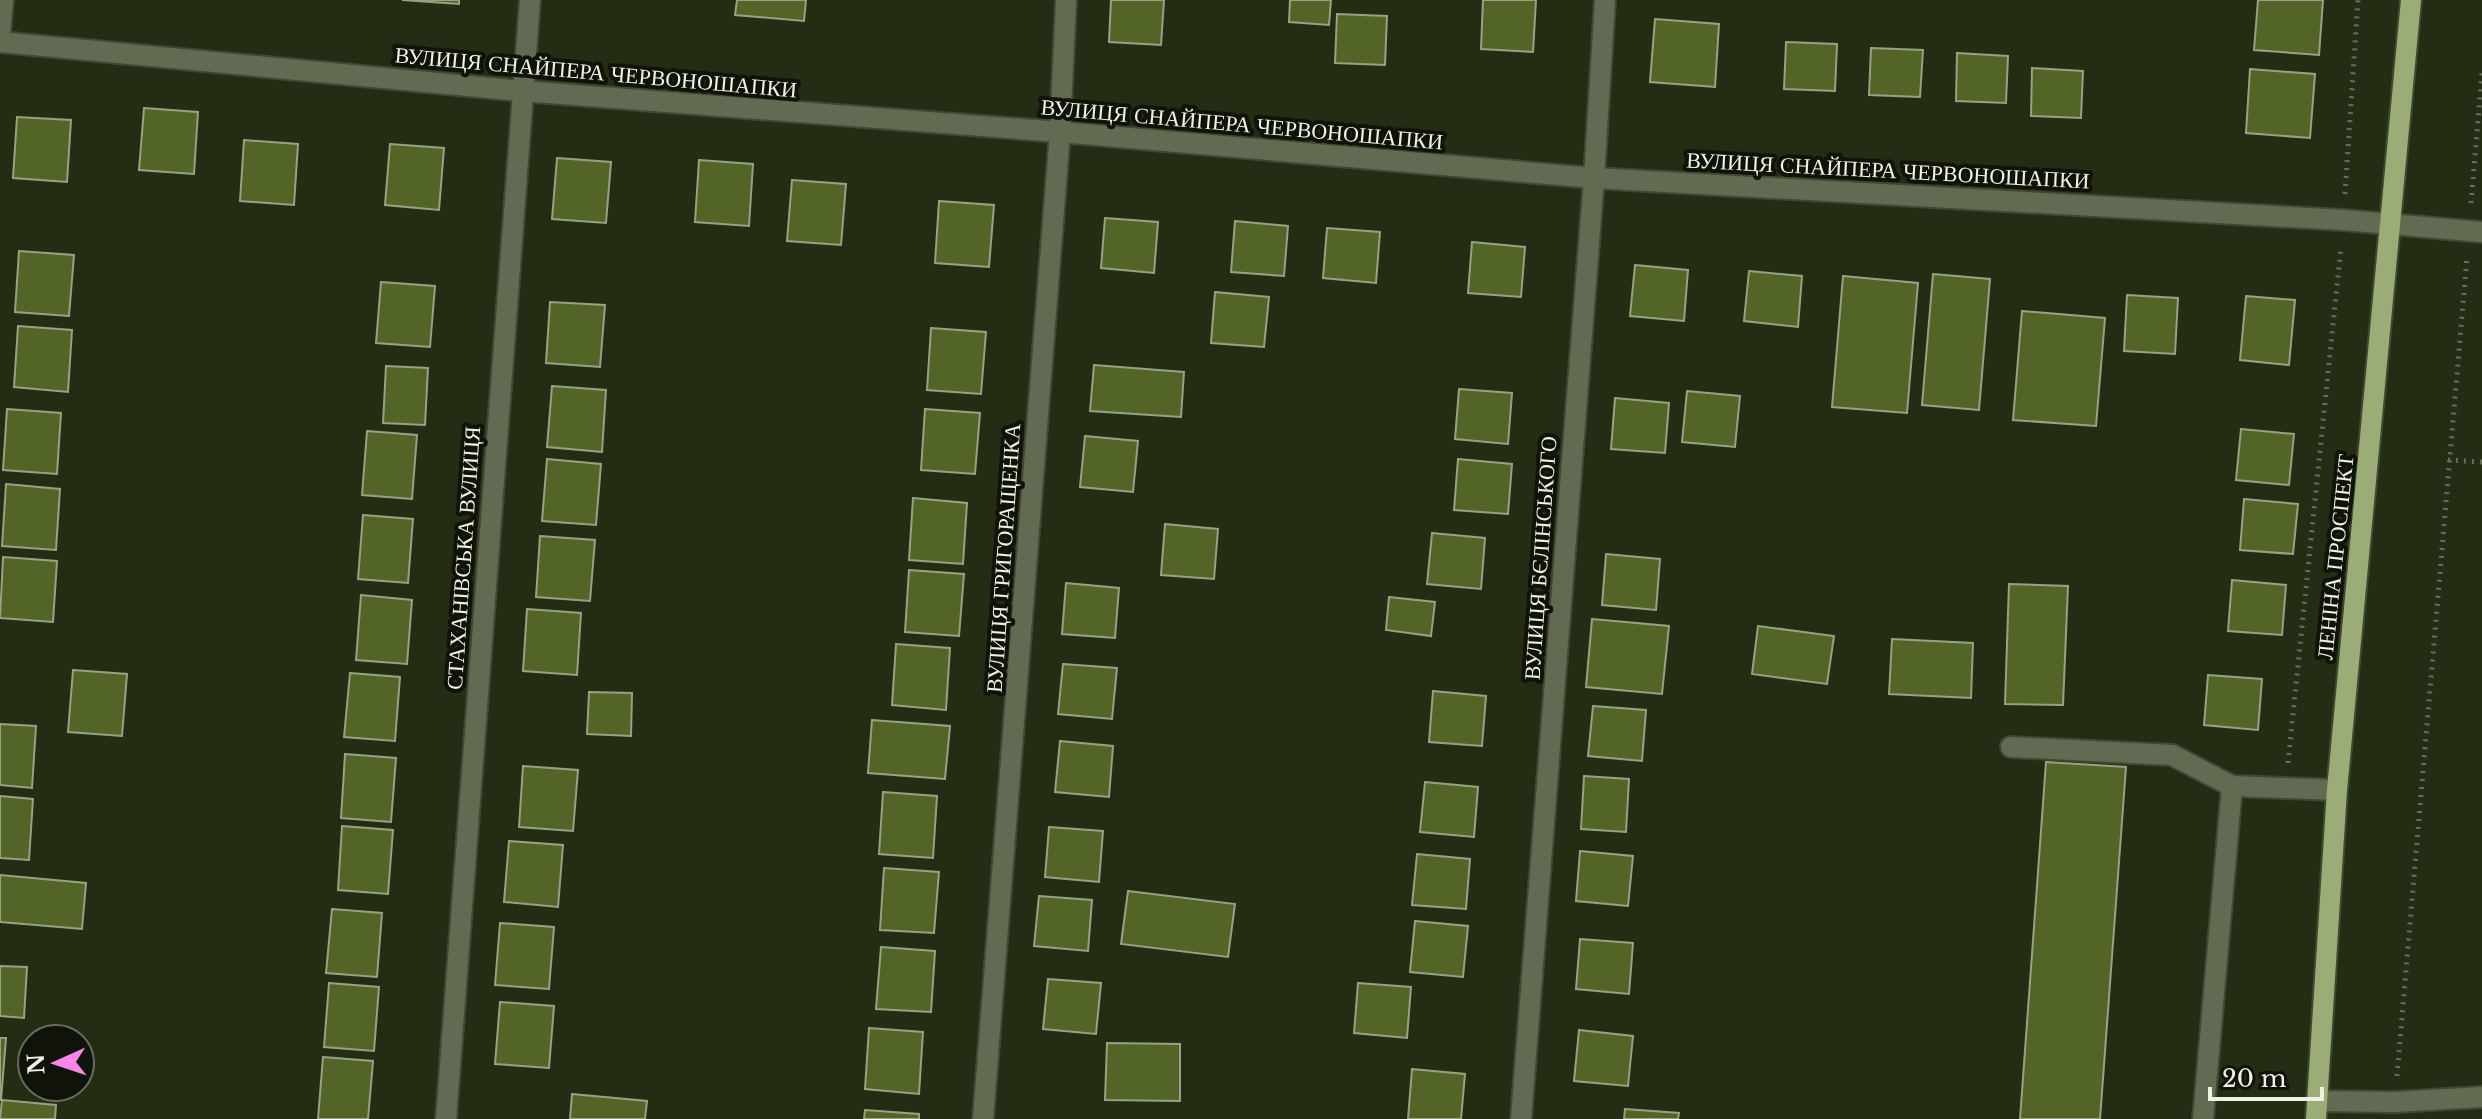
<svg xmlns="http://www.w3.org/2000/svg" width="2482" height="1119" font-family="'Libre Baskerville',serif">
  <rect width="100%" height="100%" fill="#252c14"/>
  <g fill="#536526" stroke="#97a285" stroke-width="2">
    <polygon points="402,0 459,0 459,4"/>
    <polygon points="737,0 806,0 804,21 735,15"/>
    <polygon points="1111,0 1164,0 1161,45 1109,42"/>
    <polygon points="1290,0 1331,0 1329,25 1289,22"/>
    <polygon points="1483,0 1536,0 1533,52 1481,49"/>
    <polygon points="2258,0 2323,0 2319,55 2254,50"/>
    <polygon points="1337,14 1387,16 1385,65 1335,63"/>
    <polygon points="1655,19 1719,24 1715,87 1650,82"/>
    <polygon points="1786,42 1837,44 1835,91 1784,89"/>
    <polygon points="1871,48 1923,50 1920,97 1869,95"/>
    <polygon points="1957,53 2008,56 2006,103 1956,101"/>
    <polygon points="2032,68 2083,71 2081,118 2031,116"/>
    <polygon points="2250,69 2315,74 2310,138 2246,133"/>
    <polygon points="144,108 198,112 194,174 139,170"/>
    <polygon points="17,117 71,120 67,182 13,178"/>
    <polygon points="244,140 298,144 294,205 240,201"/>
    <polygon points="390,144 444,148 439,210 385,205"/>
    <polygon points="557,158 611,162 606,223 552,219"/>
    <polygon points="699,160 753,164 749,226 695,222"/>
    <polygon points="792,180 846,184 841,245 787,241"/>
    <polygon points="939,201 994,205 989,267 935,263"/>
    <polygon points="1105,218 1158,222 1154,273 1101,268"/>
    <polygon points="1235,221 1288,226 1284,276 1231,272"/>
    <polygon points="1327,228 1380,232 1376,283 1323,278"/>
    <polygon points="1472,242 1525,247 1521,297 1468,293"/>
    <polygon points="19,251 74,255 69,316 15,312"/>
    <polygon points="1635,265 1688,270 1684,321 1630,316"/>
    <polygon points="1749,271 1802,276 1798,327 1744,321"/>
    <polygon points="1933,274 1990,279 1979,410 1922,405"/>
    <polygon points="1843,276 1918,283 1907,413 1832,407"/>
    <polygon points="381,282 435,286 430,347 376,343"/>
    <polygon points="1215,292 1269,297 1264,347 1211,343"/>
    <polygon points="2127,295 2178,298 2175,354 2124,351"/>
    <polygon points="2246,296 2295,300 2289,365 2240,360"/>
    <polygon points="550,302 605,305 600,367 546,363"/>
    <polygon points="2022,311 2105,318 2096,426 2013,420"/>
    <polygon points="18,326 72,330 68,392 14,387"/>
    <polygon points="931,328 986,332 981,394 927,390"/>
    <polygon points="1094,365 1184,372 1181,417 1090,411"/>
    <polygon points="386,366 428,368 425,425 383,423"/>
    <polygon points="552,386 606,390 602,452 547,447"/>
    <polygon points="1459,389 1512,393 1508,444 1455,439"/>
    <polygon points="1687,391 1740,396 1735,447 1682,442"/>
    <polygon points="1615,398 1669,403 1665,453 1611,449"/>
    <polygon points="7,409 61,413 57,474 3,470"/>
    <polygon points="925,409 980,413 975,474 921,470"/>
    <polygon points="2241,429 2294,434 2289,485 2236,480"/>
    <polygon points="367,431 417,435 412,499 362,495"/>
    <polygon points="1085,436 1138,441 1133,492 1080,487"/>
    <polygon points="547,459 601,464 596,525 542,521"/>
    <polygon points="1458,459 1512,464 1508,514 1454,510"/>
    <polygon points="6,484 60,489 56,550 2,546"/>
    <polygon points="913,498 967,503 963,564 909,560"/>
    <polygon points="2244,499 2298,504 2293,554 2240,550"/>
    <polygon points="363,515 413,519 408,583 358,579"/>
    <polygon points="1165,524 1218,529 1214,579 1161,575"/>
    <polygon points="1432,533 1485,538 1481,589 1427,584"/>
    <polygon points="540,536 595,540 590,601 536,597"/>
    <polygon points="1606,554 1660,559 1656,610 1602,605"/>
    <polygon points="3,557 57,561 53,622 0,618"/>
    <polygon points="909,570 964,574 959,636 905,632"/>
    <polygon points="2232,580 2286,585 2282,635 2228,631"/>
    <polygon points="1066,583 1119,588 1115,638 1062,634"/>
    <polygon points="2009,584 2068,586 2063,705 2005,704"/>
    <polygon points="361,595 412,600 407,664 356,660"/>
    <polygon points="1389,597 1435,602 1431,636 1386,630"/>
    <polygon points="527,609 581,613 577,675 523,671"/>
    <polygon points="1592,619 1669,626 1662,694 1586,687"/>
    <polygon points="1758,626 1834,636 1827,684 1752,674"/>
    <polygon points="1892,639 1973,643 1971,698 1889,694"/>
    <polygon points="896,644 950,648 946,710 892,705"/>
    <polygon points="1063,664 1117,668 1112,719 1058,714"/>
    <polygon points="73,670 127,674 122,736 68,732"/>
    <polygon points="350,673 400,677 395,741 344,737"/>
    <polygon points="2208,675 2262,679 2258,730 2204,725"/>
    <polygon points="1433,691 1486,696 1482,746 1429,742"/>
    <polygon points="589,692 632,693 631,736 587,734"/>
    <polygon points="1593,706 1646,710 1642,761 1588,756"/>
    <polygon points="872,720 950,726 945,779 868,773"/>
    <polygon points="0,724 36,726 32,788 0,785"/>
    <polygon points="1060,741 1113,746 1109,797 1055,792"/>
    <polygon points="345,754 396,758 391,822 341,818"/>
    <polygon points="2046,762 2126,767 2100,1119 2020,1119"/>
    <polygon points="523,766 578,770 573,831 519,827"/>
    <polygon points="1584,776 1629,779 1626,832 1581,829"/>
    <polygon points="1425,782 1478,787 1474,837 1420,832"/>
    <polygon points="883,792 937,796 933,858 879,854"/>
    <polygon points="0,796 33,799 29,860 0,858"/>
    <polygon points="342,826 393,830 388,894 338,890"/>
    <polygon points="1049,827 1103,831 1099,882 1045,877"/>
    <polygon points="509,841 563,845 558,907 504,902"/>
    <polygon points="1580,851 1633,856 1628,906 1576,901"/>
    <polygon points="1417,854 1470,859 1466,909 1412,905"/>
    <polygon points="884,868 939,872 934,933 880,930"/>
    <polygon points="0,875 86,883 82,929 0,922"/>
    <polygon points="1128,891 1235,904 1228,957 1121,944"/>
    <polygon points="1039,896 1092,900 1088,951 1034,946"/>
    <polygon points="332,909 382,913 377,977 326,973"/>
    <polygon points="1415,921 1468,926 1463,977 1410,972"/>
    <polygon points="500,923 554,927 549,989 495,985"/>
    <polygon points="1580,939 1633,943 1629,994 1576,989"/>
    <polygon points="881,947 935,951 931,1012 876,1009"/>
    <polygon points="0,966 27,967 24,1018 0,1016"/>
    <polygon points="1048,979 1101,983 1096,1034 1043,1029"/>
    <polygon points="329,983 379,987 374,1051 324,1047"/>
    <polygon points="1358,983 1411,987 1407,1038 1354,1033"/>
    <polygon points="500,1002 554,1006 549,1068 495,1064"/>
    <polygon points="869,1028 923,1032 919,1094 865,1089"/>
    <polygon points="1579,1030 1633,1036 1628,1086 1574,1081"/>
    <polygon points="0,1038 6,1038 1,1100 0,1100"/>
    <polygon points="1107,1043 1180,1044 1180,1101 1105,1100"/>
    <polygon points="323,1057 373,1061 368,1119 318,1119"/>
    <polygon points="1412,1069 1465,1074 1461,1119 1408,1119"/>
    <polygon points="572,1094 647,1101 645,1119 570,1119"/>
    <polygon points="2,1100 56,1105 55,1119 0,1119"/>
    <polygon points="1625,1109 1679,1113 1678,1119 1624,1119"/>
    <polygon points="865,1110 919,1114 919,1119 864,1119"/>
  </g>
  <g fill="none" stroke-linecap="round" stroke-linejoin="round">
    <defs>
      <g id="minor">
        <polyline points="0,33 3,0"/>
        <polyline points="0,42 522,91 1060,132 1594,178 2344,220 2482,232"/>
        <polyline points="2011,747 2172,755 2232,786 2337,790"/>
        <polyline points="2317,1101 2395,1102 2482,1097"/>
        <polyline points="446,1119 530,0"/>
        <polyline points="983,1119 1060,132 1066,0"/>
        <polyline points="1521,1119 1594,178 1605,0"/>
        <polyline points="2203,1119 2232,786"/>
      </g>
      <polyline id="major" points="2316,1119 2337,790 2411,0"/>
    </defs>
    <use href="#minor" stroke="#414831" stroke-width="24"/>
    <use href="#major" stroke="#414831" stroke-width="24"/>
    <g stroke="#686e59" stroke-width="5" stroke-dasharray="2 6" stroke-linecap="butt">
      <polyline points="2345,194 2358,0"/>
      <polyline points="2471,203 2482,73"/>
      <polyline points="2448,460 2482,462"/>
      <polyline points="2288,763 2341,247"/>
      <polyline points="2397,1076 2467,257"/>
    </g>
    <use href="#minor" stroke="#626b51" stroke-width="20"/>
    <use href="#major" stroke="#9aad77" stroke-width="20"/>
  </g>
  <g text-anchor="middle" stroke-width="8" stroke-linejoin="round" paint-order="stroke">
    <g font-size="22" fill="#edf2e3" stroke="#101309">
      <text transform="translate(596 72) rotate(5)" y="8">ВУЛИЦЯ СНАЙПЕРА ЧЕРВОНОШАПКИ</text>
      <text transform="translate(1242 124) rotate(5)" y="8">ВУЛИЦЯ СНАЙПЕРА ЧЕРВОНОШАПКИ</text>
      <text transform="translate(1888 170) rotate(3)" y="8">ВУЛИЦЯ СНАЙПЕРА ЧЕРВОНОШАПКИ</text>
      <text transform="translate(2335 557) rotate(-84)" y="8">ЛЕНІНА ПРОСПЕКТ</text>
      <text transform="translate(463 558) rotate(-86)" y="8">СТАХАНІВСЬКА ВУЛИЦЯ</text>
      <text transform="translate(1003 558) rotate(-86)" y="8">ВУЛИЦЯ ГРИГОРАЩЕНКА</text>
      <text transform="translate(1540 558) rotate(-86)" y="8">ВУЛИЦЯ БЄЛІНСЬКОГО</text>
    </g>
  </g>
  <g transform="translate(56 1063) rotate(267)"><circle r="38" fill="#101309" stroke="#686c60" stroke-width="2"/>
  <path d="M0-6L14 30L0 20L-14 30Z" fill="#fa87e7"/>
  <text y="-12" font-size="22" font-weight="bold" text-anchor="middle" fill="#edf2e3">N</text>
  </g>
  <path d="M2210 1087v12h112v-12" fill="none" stroke="#edf2e3" stroke-width="4"/>
  <text x="2222" y="1087" font-size="24" fill="#edf2e3" stroke="#101309" stroke-width="6" paint-order="stroke">20 m</text>
</svg>
